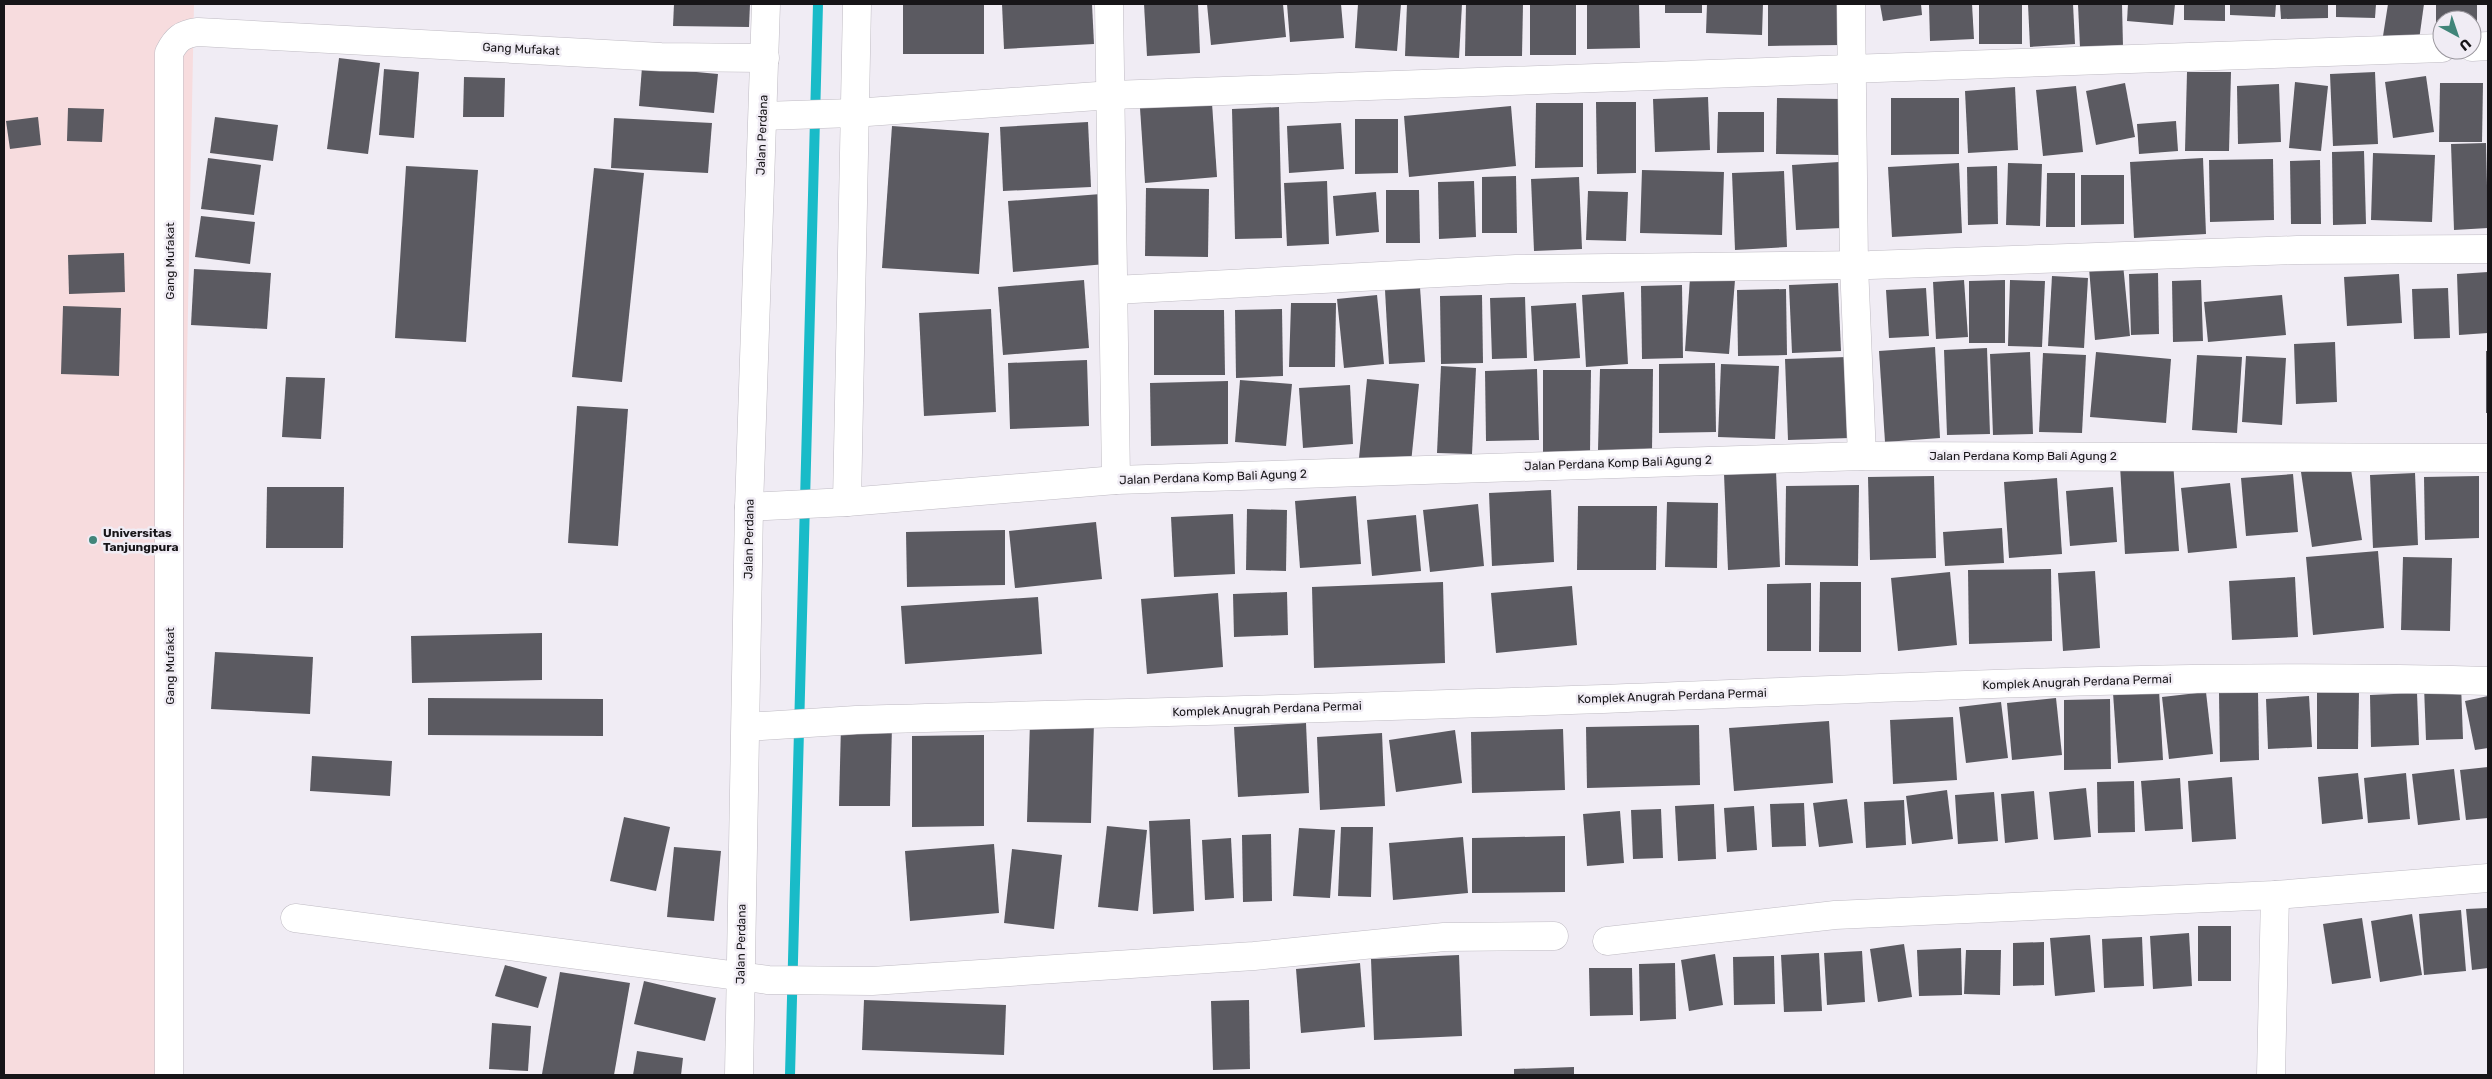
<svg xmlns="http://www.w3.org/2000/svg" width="2492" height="1079" font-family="Rubik,sans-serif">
  <rect width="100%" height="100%" fill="#f0ecf4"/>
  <polygon fill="#f7dcde" points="4,4 194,4 173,1075 4,1075"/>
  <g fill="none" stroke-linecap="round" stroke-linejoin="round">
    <polyline stroke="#19bbc8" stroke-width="10" points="790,1075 818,4"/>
  </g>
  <g fill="#5b5a61">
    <polygon points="674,4 750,4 749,27 673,26"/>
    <rect x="903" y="4" width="81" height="50"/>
    <polygon points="1002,4 1092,4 1094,44 1004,49"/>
    <polygon points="1144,4 1198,4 1200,53 1147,56"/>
    <polygon points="1207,4 1283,4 1286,37 1211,45"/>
    <polygon points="1287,4 1341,4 1344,38 1290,42"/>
    <polygon points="1358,4 1401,4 1397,51 1355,48"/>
    <polygon points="1407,4 1462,4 1459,58 1405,56"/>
    <polygon points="1466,4 1523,4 1522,56 1465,56"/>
    <rect x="1530" y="4" width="46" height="51"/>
    <polygon points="1587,4 1639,4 1640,48 1587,49"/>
    <rect x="1665" y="4" width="37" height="9"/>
    <polygon points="1707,4 1763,4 1762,35 1706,33"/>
    <polygon points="1768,4 1841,4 1841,45 1768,46"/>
    <polygon points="1880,4 1921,4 1922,15 1883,21"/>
    <polygon points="1929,4 1972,4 1974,39 1930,41"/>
    <rect x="1979" y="4" width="43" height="40"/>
    <polygon points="2028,4 2073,4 2075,44 2030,47"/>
    <polygon points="2078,4 2122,4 2123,47 2080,48"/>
    <polygon points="2128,4 2175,4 2173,25 2127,21"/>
    <polygon points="2184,4 2225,4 2225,21 2184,20"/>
    <polygon points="2230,4 2276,4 2275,17 2230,15"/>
    <polygon points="2280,4 2328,4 2328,18 2281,19"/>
    <polygon points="2336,4 2376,4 2375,18 2336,17"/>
    <polygon points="2388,4 2424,4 2419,40 2383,36"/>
    <polygon points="2436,4 2477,4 2477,34 2472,34 2472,20 2442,20 2442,34 2436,34"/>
    <polygon points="339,58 380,63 368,154 327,149"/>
    <polygon points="642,67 718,74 714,113 639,106"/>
    <polygon points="384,69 419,72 414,138 379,135"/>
    <polygon points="2187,72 2231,72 2229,151 2185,151"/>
    <polygon points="2375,72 2378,144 2333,146 2330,74"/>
    <polygon points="2426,76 2434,132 2393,138 2385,82"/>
    <polygon points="464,77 505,78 504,117 463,117"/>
    <polygon points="2295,82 2328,86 2321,151 2289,148"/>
    <polygon points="2125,83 2135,137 2096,145 2086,91"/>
    <polygon points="2440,83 2483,83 2482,142 2439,142"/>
    <polygon points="2279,84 2281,142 2238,144 2237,86"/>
    <polygon points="2076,86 2083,152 2043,156 2036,90"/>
    <polygon points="2015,87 2018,150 1968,153 1965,91"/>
    <polygon points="1708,97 1710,150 1655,152 1653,99"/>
    <polygon points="1777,98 1841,99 1840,155 1776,154"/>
    <polygon points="1891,98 1959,98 1959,154 1891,155"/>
    <polygon points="1596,102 1636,102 1636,173 1597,174"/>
    <polygon points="1212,103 1217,177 1145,183 1140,108"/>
    <polygon points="1536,103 1583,103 1583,167 1535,168"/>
    <polygon points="1511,106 1516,166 1409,177 1404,116"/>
    <polygon points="1279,107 1282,238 1235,239 1232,109"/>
    <polygon points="68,108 104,109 102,142 67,141"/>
    <polygon points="1718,112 1764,112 1764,152 1717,153"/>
    <polygon points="38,117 41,145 10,149 6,121"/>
    <polygon points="215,117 278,125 273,161 210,153"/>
    <polygon points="614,118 712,123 708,173 611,168"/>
    <polygon points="1355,119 1398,119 1398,173 1355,174"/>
    <polygon points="2176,121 2178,151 2139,154 2137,124"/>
    <polygon points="1088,122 1091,187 1003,191 1000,127"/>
    <polygon points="1341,123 1344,169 1289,173 1287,126"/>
    <polygon points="892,126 989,133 979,274 882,268"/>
    <polygon points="2486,143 2488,228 2454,230 2451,144"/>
    <polygon points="2364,151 2366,224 2333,225 2332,152"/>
    <polygon points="2373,153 2435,155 2432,222 2371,220"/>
    <polygon points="208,158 261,165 254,215 201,209"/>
    <polygon points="2203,158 2206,234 2134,238 2130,162"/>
    <polygon points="2273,159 2274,220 2210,222 2209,160"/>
    <polygon points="2320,160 2321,224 2291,224 2290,161"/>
    <polygon points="1839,162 1842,228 1796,230 1792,165"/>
    <polygon points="1959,163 1962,233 1892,237 1888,167"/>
    <polygon points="2008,163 2042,164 2040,226 2006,225"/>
    <polygon points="406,166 478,170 466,342 395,338"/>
    <polygon points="1997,166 1998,224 1968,225 1967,167"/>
    <polygon points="594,168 644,173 622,382 572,377"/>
    <polygon points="1642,170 1724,172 1722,235 1640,233"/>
    <polygon points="1784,171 1787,247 1735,250 1732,173"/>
    <polygon points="2047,173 2075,173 2075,227 2046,227"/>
    <polygon points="2081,175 2124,175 2124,224 2081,225"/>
    <polygon points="1516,176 1517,233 1482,233 1482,177"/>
    <polygon points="1579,177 1582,249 1534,251 1531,179"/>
    <polygon points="1327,181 1329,244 1287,246 1284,183"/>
    <polygon points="1474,181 1476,237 1439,239 1438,182"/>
    <polygon points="1146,188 1209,189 1208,257 1145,256"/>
    <polygon points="1386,190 1419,190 1420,243 1386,243"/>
    <polygon points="1588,191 1628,192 1626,241 1586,240"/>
    <polygon points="1376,192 1379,232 1336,236 1333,196"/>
    <polygon points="1101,194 1106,264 1013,272 1008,201"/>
    <polygon points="201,216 255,222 250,264 195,257"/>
    <polygon points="124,253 125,292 69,294 68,255"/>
    <polygon points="2123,264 2130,336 2095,340 2089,268"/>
    <polygon points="194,269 271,273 267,329 191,325"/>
    <polygon points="2488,272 2488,333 2459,335 2457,274"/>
    <polygon points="2158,273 2159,334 2131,335 2129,274"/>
    <polygon points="2399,274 2402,323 2347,326 2344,277"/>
    <polygon points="2052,276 2088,278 2084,348 2048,346"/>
    <polygon points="1690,278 1735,280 1729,354 1685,351"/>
    <polygon points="1084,280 1089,348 1003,355 998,287"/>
    <polygon points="1964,280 1968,337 1936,339 1933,282"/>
    <polygon points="2005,280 2005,343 1969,343 1969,281"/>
    <polygon points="2010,280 2045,281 2042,347 2008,346"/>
    <polygon points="2201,280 2203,341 2173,342 2172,281"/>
    <polygon points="1838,283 1841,351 1792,353 1789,285"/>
    <polygon points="1682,285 1683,358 1642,359 1641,286"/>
    <polygon points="1420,287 1425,362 1389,364 1385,290"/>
    <polygon points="1926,288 1929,336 1889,338 1886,290"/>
    <polygon points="2448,288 2450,338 2414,339 2412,289"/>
    <polygon points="1786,289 1787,355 1738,356 1737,290"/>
    <polygon points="1624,292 1628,364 1586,367 1582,295"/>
    <polygon points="1377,295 1384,364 1344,368 1337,299"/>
    <polygon points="1482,295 1483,363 1441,364 1440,296"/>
    <polygon points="2282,295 2286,335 2208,342 2204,302"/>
    <polygon points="1525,297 1527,358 1492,359 1490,298"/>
    <polygon points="1291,303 1336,303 1335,367 1289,367"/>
    <polygon points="1576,303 1580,358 1534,361 1531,306"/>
    <polygon points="63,306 121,308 119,376 61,374"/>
    <polygon points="991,309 996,412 924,416 919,313"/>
    <polygon points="1282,309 1283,376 1236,378 1235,310"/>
    <polygon points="1154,310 1224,310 1225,375 1154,375"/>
    <polygon points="2335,342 2337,402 2296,404 2294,344"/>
    <polygon points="1935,347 1940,438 1885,442 1879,351"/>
    <polygon points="1987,348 1990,434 1947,435 1944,350"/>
    <rect x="2486" y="351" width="2" height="62"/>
    <polygon points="2030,352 2033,434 1993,435 1990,354"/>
    <polygon points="2096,352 2171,359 2166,423 2090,417"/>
    <polygon points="2043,353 2086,355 2082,433 2039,432"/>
    <polygon points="2197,355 2242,357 2237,433 2192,430"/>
    <polygon points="2246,356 2286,358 2282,425 2242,422"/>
    <polygon points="1847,357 1850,438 1788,440 1785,359"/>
    <polygon points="1087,360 1089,426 1010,429 1008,363"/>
    <polygon points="1715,363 1716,432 1659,433 1659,364"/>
    <polygon points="1721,364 1779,366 1775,439 1718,437"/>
    <polygon points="1441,366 1476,368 1472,454 1437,453"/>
    <polygon points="1537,369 1539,440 1486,441 1485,371"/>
    <polygon points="1600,369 1653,369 1652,450 1598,450"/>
    <polygon points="1543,370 1591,370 1590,453 1543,452"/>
    <polygon points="286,377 325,378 321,439 282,437"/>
    <polygon points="1367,379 1419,384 1411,463 1359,458"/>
    <polygon points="1240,380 1292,384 1286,446 1235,442"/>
    <polygon points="1228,381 1228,444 1151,446 1150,383"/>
    <polygon points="1350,385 1353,444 1303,448 1299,388"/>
    <polygon points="577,406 628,409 618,546 568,543"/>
    <polygon points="2173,461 2179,551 2125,554 2120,465"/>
    <polygon points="2350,463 2362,540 2312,547 2301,472"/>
    <polygon points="1776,471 1780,567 1728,570 1724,474"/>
    <polygon points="2415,473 2418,545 2373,548 2370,475"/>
    <polygon points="2293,474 2298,532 2246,536 2241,478"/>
    <polygon points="1934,476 1936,558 1870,560 1868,477"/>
    <polygon points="2479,476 2479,538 2425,540 2424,477"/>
    <polygon points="2057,478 2062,554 2009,558 2004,482"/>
    <polygon points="2230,483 2237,548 2188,553 2181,488"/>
    <polygon points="1859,485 1858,566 1785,565 1786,486"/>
    <polygon points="267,487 344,487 343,548 266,548"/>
    <polygon points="2113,487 2117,542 2070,546 2066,491"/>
    <polygon points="1551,490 1554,562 1492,566 1489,493"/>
    <polygon points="1356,496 1361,564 1300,568 1295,501"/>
    <polygon points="1667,502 1718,503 1717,568 1665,567"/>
    <polygon points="1478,504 1484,566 1430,572 1423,510"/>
    <polygon points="1578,506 1657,506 1656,570 1577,570"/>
    <polygon points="1247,509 1287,510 1286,571 1246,570"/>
    <polygon points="1233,514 1235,574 1174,577 1171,517"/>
    <polygon points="1416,515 1421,571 1372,576 1367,520"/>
    <polygon points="1096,522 1102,579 1015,588 1009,531"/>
    <polygon points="2002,528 2004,563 1945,566 1943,532"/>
    <polygon points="1005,530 1005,585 907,587 906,532"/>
    <polygon points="2378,551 2384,628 2313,635 2306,557"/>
    <polygon points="2403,557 2452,558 2450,631 2401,630"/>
    <polygon points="2051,569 2052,641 1969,644 1968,570"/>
    <polygon points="2095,571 2100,648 2063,651 2058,573"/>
    <polygon points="1950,572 1957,645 1898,651 1891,578"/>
    <polygon points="2295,577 2298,637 2232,640 2229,581"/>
    <polygon points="1443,582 1445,663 1314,668 1312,587"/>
    <polygon points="1820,582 1861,582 1861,652 1819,652"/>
    <polygon points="1811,583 1811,651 1767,651 1767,584"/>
    <polygon points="1572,586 1577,645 1496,653 1491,593"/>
    <polygon points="1287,592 1288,635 1234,637 1233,594"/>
    <polygon points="1218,593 1223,667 1147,674 1141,599"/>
    <polygon points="1038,597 1042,654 905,664 901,606"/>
    <polygon points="542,633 542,680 412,683 411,636"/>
    <polygon points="215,652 313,657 310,714 211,709"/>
    <polygon points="2461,684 2463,739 2426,740 2424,686"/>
    <polygon points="2159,690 2163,760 2118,763 2113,693"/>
    <polygon points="2206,692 2213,754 2169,759 2162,697"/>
    <polygon points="2258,692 2259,760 2220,762 2219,693"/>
    <polygon points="2317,692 2359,692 2358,749 2317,749"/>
    <polygon points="2417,693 2419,745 2371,747 2370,695"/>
    <polygon points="2309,696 2312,747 2268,749 2266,699"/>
    <polygon points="2488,696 2488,748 2475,750 2465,701"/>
    <polygon points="428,698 603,699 603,736 428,735"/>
    <polygon points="2056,698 2062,755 2012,760 2007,703"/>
    <polygon points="2110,699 2111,769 2064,770 2064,700"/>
    <polygon points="2001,702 2008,758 1966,763 1959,707"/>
    <polygon points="1953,717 1957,780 1893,784 1890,720"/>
    <polygon points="1829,721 1833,783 1734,791 1729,728"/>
    <polygon points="1030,722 1094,723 1091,823 1027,822"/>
    <polygon points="1306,723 1309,793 1238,797 1234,727"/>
    <polygon points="841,725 892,726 890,806 839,806"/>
    <polygon points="1699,725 1700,785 1587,788 1586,727"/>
    <polygon points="1563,729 1565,790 1472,793 1471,732"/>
    <polygon points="1455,730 1462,783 1396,792 1389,740"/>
    <polygon points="1382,733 1385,806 1320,810 1317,737"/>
    <polygon points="984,735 984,826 912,827 912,736"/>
    <polygon points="312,756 392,761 390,796 310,791"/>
    <polygon points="2488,767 2488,818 2466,820 2460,770"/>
    <polygon points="2454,769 2460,820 2418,825 2412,774"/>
    <polygon points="2358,773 2363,819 2322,824 2318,777"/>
    <polygon points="2406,773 2410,819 2368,823 2364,778"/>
    <polygon points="2232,777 2236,839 2192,842 2188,781"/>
    <polygon points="2180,778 2183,829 2145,831 2141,781"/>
    <polygon points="2134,781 2135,832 2098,833 2097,782"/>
    <polygon points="2086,788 2091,837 2054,840 2049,792"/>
    <polygon points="1947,790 1953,839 1912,844 1906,796"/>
    <polygon points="2034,791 2038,839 2005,843 2001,794"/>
    <polygon points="1994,792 1998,841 1958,844 1955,795"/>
    <polygon points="1847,799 1853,843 1819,847 1813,803"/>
    <polygon points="1904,800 1906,845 1866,848 1864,802"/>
    <polygon points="1804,803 1806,846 1772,847 1770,804"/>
    <polygon points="1714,804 1716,859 1678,861 1675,806"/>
    <polygon points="1754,806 1757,850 1727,852 1724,808"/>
    <polygon points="1661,809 1663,858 1633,859 1631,810"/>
    <polygon points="1620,811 1624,863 1587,866 1583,814"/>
    <polygon points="624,817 670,827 656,891 610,881"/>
    <polygon points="1190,819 1194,911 1153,914 1149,821"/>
    <polygon points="1107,826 1147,830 1138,911 1098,907"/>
    <polygon points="1341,827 1373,827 1371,897 1338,896"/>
    <polygon points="1299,828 1335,830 1330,898 1293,896"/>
    <polygon points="1271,834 1272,901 1243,902 1242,835"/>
    <polygon points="1565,836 1565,892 1472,893 1472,838"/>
    <polygon points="1463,837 1468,893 1393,900 1389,843"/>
    <polygon points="1231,838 1234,898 1205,900 1202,840"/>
    <polygon points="994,844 999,913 910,921 905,851"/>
    <polygon points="674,847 721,851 714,921 667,917"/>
    <polygon points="1012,849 1062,855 1054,929 1004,923"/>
    <polygon points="2488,908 2488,968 2472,970 2466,909"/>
    <polygon points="2461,910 2466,971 2424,975 2419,914"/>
    <polygon points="2412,914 2422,975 2380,982 2371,921"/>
    <polygon points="2362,918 2371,978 2332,984 2323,924"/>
    <rect x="2198" y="926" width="33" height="55"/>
    <polygon points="2189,933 2192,986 2153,989 2150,936"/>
    <polygon points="2090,935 2095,992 2055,996 2050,938"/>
    <polygon points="2142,937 2144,986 2104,988 2102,939"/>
    <polygon points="2044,942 2044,985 2013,986 2013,943"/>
    <polygon points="1904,944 1912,997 1878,1002 1870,949"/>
    <polygon points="1961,948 1962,995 1919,996 1917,950"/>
    <polygon points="1966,950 2001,950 2000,995 1964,994"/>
    <polygon points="1862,951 1865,1002 1827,1005 1824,953"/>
    <polygon points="1819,953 1822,1011 1784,1012 1781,955"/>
    <polygon points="1715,954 1723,1005 1689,1011 1681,960"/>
    <polygon points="1459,955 1462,1036 1374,1040 1371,959"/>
    <polygon points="1774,956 1775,1004 1734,1005 1733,957"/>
    <polygon points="1360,963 1365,1027 1301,1033 1296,969"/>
    <polygon points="1675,963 1676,1019 1640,1021 1639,964"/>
    <polygon points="505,965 547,977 538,1008 495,996"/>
    <polygon points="1589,968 1632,968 1633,1015 1590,1016"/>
    <polygon points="560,972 630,983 614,1075 542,1074"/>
    <polygon points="644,981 716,998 705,1041 634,1024"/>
    <polygon points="864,1000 1006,1005 1004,1055 862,1050"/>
    <polygon points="1249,1000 1250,1069 1213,1070 1211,1001"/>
    <polygon points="492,1023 531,1026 528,1071 489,1069"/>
    <polygon points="637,1051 683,1058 681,1075 633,1075"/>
    <polygon points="1574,1067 1574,1075 1514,1075 1514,1069"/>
  </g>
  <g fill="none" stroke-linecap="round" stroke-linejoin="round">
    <defs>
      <g id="street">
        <polyline points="1109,4 1116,480"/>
        <polyline points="1851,4 1854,265 1862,456"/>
        <polyline points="2472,47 2488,46"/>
        <polyline points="763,116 853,113 1112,95 2442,48"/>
        <polyline points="1114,290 1516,269 1870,265 2297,250 2488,249"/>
        <polyline points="847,502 857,4"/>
        <polyline points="749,507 847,502 1116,480 1862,456 2488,458"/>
        <path d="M 746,727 L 856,720 C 1113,713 1370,708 1627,698 C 1914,687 2201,672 2488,681"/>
        <polyline points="295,918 768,980 872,981 1254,956 1444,937 1554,936"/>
        <polyline points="1607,941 1835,915 2275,895 2488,878"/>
        <path d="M 169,1075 L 169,53 C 176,39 182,34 198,32 L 661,57 L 765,58"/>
        <polyline points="2271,1075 2275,895"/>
      </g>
      <polyline id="secondary" points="739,1075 749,507 766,4"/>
    </defs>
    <use href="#street" stroke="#bfbbc3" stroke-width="29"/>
    <use href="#secondary" stroke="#bfbbc3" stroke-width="29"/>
    <use href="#street" stroke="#fff" stroke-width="28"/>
    <use href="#secondary" stroke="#fff" stroke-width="28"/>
  </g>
  <circle fill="#418579" stroke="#f0ecf4" stroke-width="2" cx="93" cy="540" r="5"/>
  <g text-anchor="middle" stroke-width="5" stroke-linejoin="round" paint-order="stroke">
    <g font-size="12" fill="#171518" stroke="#f0ecf4">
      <text transform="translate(521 49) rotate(3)" y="4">Gang Mufakat</text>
      <text transform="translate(762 135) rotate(-88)" y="4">Jalan Perdana</text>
      <text transform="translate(170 261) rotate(-90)" y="4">Gang Mufakat</text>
      <text x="2023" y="460">Jalan Perdana Komp Bali Agung 2</text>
      <text transform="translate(1618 463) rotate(-2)" y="4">Jalan Perdana Komp Bali Agung 2</text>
      <text transform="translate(1213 477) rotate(-2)" y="4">Jalan Perdana Komp Bali Agung 2</text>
      <text transform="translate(749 539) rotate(-89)" y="4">Jalan Perdana</text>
      <text transform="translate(170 666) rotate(-90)" y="4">Gang Mufakat</text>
      <text transform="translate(2077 682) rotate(-2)" y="4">Komplek Anugrah Perdana Permai</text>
      <text transform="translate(1672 696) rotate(-2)" y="4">Komplek Anugrah Perdana Permai</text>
      <text transform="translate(1267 709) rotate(-2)" y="4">Komplek Anugrah Perdana Permai</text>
      <text transform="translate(741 944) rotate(-89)" y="4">Jalan Perdana</text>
    </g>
    <g font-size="12" font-weight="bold" fill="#171518" stroke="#f0ecf4" text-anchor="start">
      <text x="103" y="537">Universitas<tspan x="103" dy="14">Tanjungpura</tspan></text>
    </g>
  </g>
  <rect width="2492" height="1079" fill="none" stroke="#171518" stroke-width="10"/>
  <g transform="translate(2457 35) rotate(140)"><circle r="24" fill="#f0ecf4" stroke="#99969c"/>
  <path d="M0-4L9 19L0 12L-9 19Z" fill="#418579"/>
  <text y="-8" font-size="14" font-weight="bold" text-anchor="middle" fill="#171518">U</text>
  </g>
</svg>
